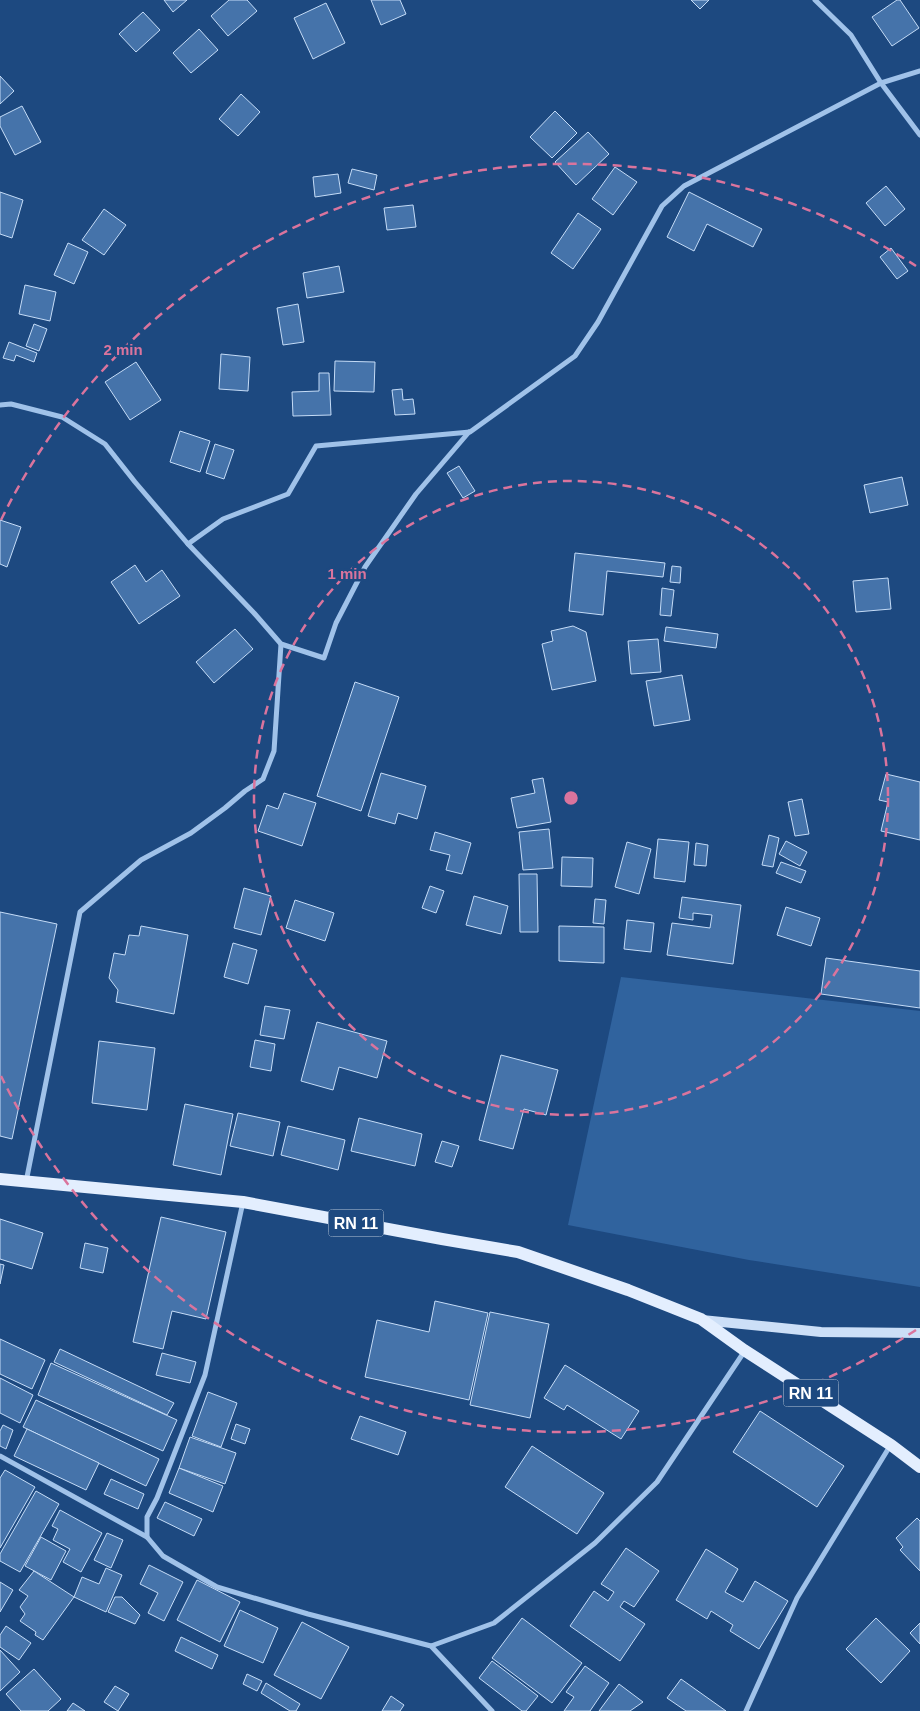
<svg xmlns="http://www.w3.org/2000/svg" width="920" height="1711" font-family="Arial,sans-serif">
  <rect width="100%" height="100%" fill="#1d4980"/>
  <polygon fill="#30639e" points="621,977 920,1011 920,1287 749,1260 568,1225"/>
  <g fill="#4573aa" stroke="#c5dcf7">
    <polygon points="164,0 187,0 173,12"/>
    <polygon points="229,0 247,0 257,11 228,36 211,16"/>
    <polygon points="371,0 400,0 406,14 381,25"/>
    <polygon points="691,0 709,0 700,9"/>
    <polygon points="897,0 900,0 919,28 892,46 872,17"/>
    <polygon points="326,3 345,43 313,59 294,18"/>
    <polygon points="143,12 160,30 136,52 119,34"/>
    <polygon points="199,29 218,50 191,73 173,53"/>
    <polygon points="0,76 14,91 0,104"/>
    <polygon points="241,94 260,112 238,136 219,119"/>
    <polygon points="22,106 41,142 15,155 0,126 0,117"/>
    <polygon points="555,111 577,133 552,158 530,137"/>
    <polygon points="588,132 609,154 576,185 555,162"/>
    <polygon points="615,167 637,182 613,215 592,199"/>
    <polygon points="352,169 377,175 374,190 348,183"/>
    <polygon points="338,174 341,193 315,197 313,177"/>
    <polygon points="886,186 905,209 885,226 866,203"/>
    <polygon points="0,192 23,200 12,238 0,234"/>
    <polygon points="689,192 762,229 753,247 707,224 694,251 667,237"/>
    <polygon points="413,205 416,227 387,230 384,208"/>
    <polygon points="104,209 126,225 104,255 82,240"/>
    <polygon points="578,213 601,229 573,269 551,253"/>
    <polygon points="68,243 88,252 74,284 54,275"/>
    <polygon points="891,248 908,271 897,279 880,257"/>
    <polygon points="339,266 344,292 307,298 303,273"/>
    <polygon points="25,285 56,292 50,321 19,314"/>
    <polygon points="298,304 304,342 283,345 277,308"/>
    <polygon points="34,324 47,329 39,351 26,346"/>
    <polygon points="9,342 37,353 34,362 16,355 14,361 3,358"/>
    <polygon points="221,354 250,357 248,391 219,389"/>
    <polygon points="335,361 375,362 374,392 334,391"/>
    <polygon points="136,362 161,400 130,420 105,382"/>
    <polygon points="319,373 329,373 331,415 293,416 292,392 319,391"/>
    <polygon points="402,389 403,400 413,399 415,414 395,415 392,390"/>
    <polygon points="180,431 210,441 200,472 170,462"/>
    <polygon points="215,444 234,450 224,479 206,473"/>
    <polygon points="459,466 475,491 463,498 447,473"/>
    <polygon points="902,477 908,505 870,513 864,485"/>
    <polygon points="0,520 21,527 7,567 0,564"/>
    <polygon points="575,553 665,563 663,577 607,571 603,615 569,611"/>
    <polygon points="135,565 146,582 162,570 180,596 139,624 111,582"/>
    <polygon points="672,566 681,567 680,583 670,582"/>
    <polygon points="888,578 891,609 856,612 853,581"/>
    <polygon points="662,588 674,590 671,616 660,615"/>
    <polygon points="573,626 586,632 596,681 552,690 542,644 553,641 551,631"/>
    <polygon points="666,627 718,634 716,648 664,641"/>
    <polygon points="235,629 253,649 214,683 196,662"/>
    <polygon points="658,639 661,672 631,674 628,641"/>
    <polygon points="682,675 690,720 654,726 646,681"/>
    <polygon points="355,682 399,697 361,811 317,796"/>
    <polygon points="381,773 426,786 417,819 398,813 395,824 368,816"/>
    <polygon points="886,774 920,782 920,840 881,831 888,802 879,800"/>
    <polygon points="543,778 551,822 517,828 511,798 535,793 532,780"/>
    <polygon points="284,793 316,803 302,846 258,831 267,805 278,809"/>
    <polygon points="802,799 809,834 795,836 788,802"/>
    <polygon points="549,829 553,868 523,870 519,832"/>
    <polygon points="435,832 471,843 462,874 446,870 450,855 430,850"/>
    <polygon points="769,835 779,838 773,867 762,865"/>
    <polygon points="658,839 689,842 685,882 654,878"/>
    <polygon points="786,841 807,852 800,866 779,854"/>
    <polygon points="627,842 651,849 639,894 615,887"/>
    <polygon points="696,843 708,845 706,866 694,865"/>
    <polygon points="562,857 593,858 592,887 561,886"/>
    <polygon points="781,862 806,871 801,883 776,873"/>
    <polygon points="519,874 537,874 538,932 520,932"/>
    <polygon points="430,886 444,891 436,913 422,908"/>
    <polygon points="244,888 271,896 261,935 234,928"/>
    <polygon points="474,896 508,906 501,934 466,925"/>
    <polygon points="682,897 741,905 733,964 667,955 672,923 710,928 712,915 693,913 693,920 679,918"/>
    <polygon points="595,899 606,900 604,924 593,923"/>
    <polygon points="295,900 334,913 325,941 286,928"/>
    <polygon points="786,907 820,918 811,946 777,935"/>
    <polygon points="0,912 57,924 12,1139 0,1136"/>
    <polygon points="627,920 654,923 651,952 624,949"/>
    <polygon points="141,926 188,935 174,1014 116,1002 118,990 109,978 114,953 125,955 129,935 139,936"/>
    <polygon points="559,926 604,927 604,963 559,961"/>
    <polygon points="233,943 257,950 248,984 224,977"/>
    <polygon points="826,958 920,971 920,1008 821,994"/>
    <polygon points="265,1006 290,1010 284,1039 260,1035"/>
    <polygon points="317,1022 387,1041 377,1078 339,1067 333,1090 301,1081"/>
    <polygon points="255,1040 275,1044 271,1071 250,1067"/>
    <polygon points="99,1041 155,1048 147,1110 92,1103"/>
    <polygon points="501,1055 558,1070 546,1115 524,1109 513,1149 479,1140"/>
    <polygon points="185,1104 233,1114 221,1175 173,1165"/>
    <polygon points="238,1113 280,1122 273,1156 230,1146"/>
    <polygon points="359,1118 422,1134 415,1166 351,1151"/>
    <polygon points="288,1126 345,1140 338,1170 281,1155"/>
    <polygon points="442,1141 459,1146 452,1167 435,1162"/>
    <polygon points="161,1217 226,1232 206,1319 172,1311 163,1349 133,1342"/>
    <polygon points="0,1219 43,1233 32,1269 0,1259"/>
    <polygon points="85,1243 108,1248 103,1273 80,1268"/>
    <polygon points="0,1264 4,1265 0,1284"/>
    <polygon points="435,1301 488,1313 469,1400 365,1377 377,1320 429,1332"/>
    <polygon points="490,1312 549,1324 530,1418 470,1405"/>
    <polygon points="0,1339 45,1360 32,1389 0,1374"/>
    <polygon points="60,1349 174,1403 167,1415 54,1362"/>
    <polygon points="162,1353 196,1362 190,1383 156,1375"/>
    <polygon points="51,1363 177,1420 163,1451 38,1395"/>
    <polygon points="565,1365 639,1411 621,1439 567,1405 564,1410 544,1398"/>
    <polygon points="0,1378 33,1395 20,1423 0,1413"/>
    <polygon points="208,1392 237,1403 221,1447 192,1436"/>
    <polygon points="36,1400 159,1459 146,1486 23,1427"/>
    <polygon points="760,1411 844,1466 817,1507 733,1452"/>
    <polygon points="360,1416 406,1432 398,1455 351,1439"/>
    <polygon points="236,1424 250,1429 245,1444 231,1439"/>
    <polygon points="3,1425 13,1430 6,1449 0,1446 0,1431"/>
    <polygon points="27,1429 99,1463 86,1490 14,1456"/>
    <polygon points="190,1437 236,1453 225,1484 179,1468"/>
    <polygon points="532,1446 604,1493 577,1534 505,1487"/>
    <polygon points="179,1468 223,1486 213,1512 169,1493"/>
    <polygon points="5,1470 35,1487 0,1548 0,1478"/>
    <polygon points="111,1479 144,1494 138,1509 104,1494"/>
    <polygon points="36,1491 59,1504 20,1572 0,1561 0,1554"/>
    <polygon points="165,1502 202,1519 194,1536 157,1518"/>
    <polygon points="60,1510 102,1533 81,1572 63,1562 70,1549 53,1540 58,1529 52,1526"/>
    <polygon points="917,1518 920,1521 920,1571 900,1550 903,1547 896,1538"/>
    <polygon points="107,1533 123,1540 111,1568 94,1560"/>
    <polygon points="41,1537 66,1551 51,1580 25,1566"/>
    <polygon points="626,1548 659,1571 634,1607 624,1601 620,1607 645,1624 620,1661 570,1626 594,1591 608,1601 614,1592 601,1584"/>
    <polygon points="706,1549 738,1569 725,1592 743,1602 755,1581 788,1601 759,1649 730,1631 733,1625 711,1611 707,1619 676,1600"/>
    <polygon points="149,1565 183,1582 164,1621 148,1613 158,1593 140,1584"/>
    <polygon points="106,1568 122,1575 106,1612 74,1597 82,1577 99,1584"/>
    <polygon points="34,1571 74,1597 43,1640 35,1635 36,1632 20,1621 25,1614 20,1607 28,1596 19,1590"/>
    <polygon points="197,1580 240,1602 220,1642 177,1620"/>
    <polygon points="0,1582 13,1590 0,1612"/>
    <polygon points="115,1597 122,1597 140,1615 135,1624 108,1612"/>
    <polygon points="240,1610 278,1628 263,1663 224,1646"/>
    <polygon points="522,1618 582,1663 552,1703 492,1658"/>
    <polygon points="876,1618 910,1651 881,1683 846,1649"/>
    <polygon points="302,1622 349,1647 321,1699 274,1675"/>
    <polygon points="920,1623 920,1644 910,1633"/>
    <polygon points="6,1626 31,1643 19,1660 0,1647 0,1635"/>
    <polygon points="181,1637 218,1655 212,1669 175,1651"/>
    <polygon points="0,1650 20,1672 0,1691"/>
    <polygon points="492,1661 538,1696 526,1711 522,1711 479,1678"/>
    <polygon points="585,1666 609,1683 590,1711 564,1711 574,1697 566,1692"/>
    <polygon points="34,1669 61,1699 48,1711 21,1711 6,1694"/>
    <polygon points="247,1674 262,1681 257,1691 243,1684"/>
    <polygon points="681,1679 726,1711 686,1711 667,1698"/>
    <polygon points="266,1683 300,1704 296,1711 290,1711 261,1693"/>
    <polygon points="619,1684 643,1702 630,1711 599,1711"/>
    <polygon points="115,1686 129,1694 118,1711 104,1702"/>
    <polygon points="391,1696 404,1705 400,1711 382,1711"/>
    <polygon points="73,1703 85,1711 67,1711"/>
  </g>
  <g fill="none" stroke-linecap="round" stroke-linejoin="round">
    <g stroke="#a0c2e9" stroke-width="5">
      <polyline points="815,0 851,35 881,83 920,135"/>
      <polyline points="0,405 11,404 62,417 105,444 135,482 188,544 223,519 288,494 316,446 470,432 575,356 598,322 662,206 684,186 881,83 920,71"/>
      <polyline points="188,544 254,613 281,644 324,658 336,623 365,567 416,494 469,432"/>
      <polyline points="26,1182 80,912 141,860 191,833 225,808 245,791 263,779 274,751 281,644"/>
      <polyline points="243,1202 205,1375 157,1498 147,1517 147,1537 163,1556 217,1587 308,1614 431,1646 492,1711"/>
      <polyline points="0,1456 147,1537"/>
      <polyline points="431,1646 494,1623 595,1543 657,1482 744,1352"/>
      <polyline points="746,1711 797,1598 890,1446"/>
    </g>
    <polyline stroke="#ccdff7" stroke-width="10" points="702,1320 821,1332 920,1333"/>
    <polyline stroke="#e3eefe" stroke-width="12" points="0,1179 243,1202 442,1239 518,1252 628,1290 701,1319 744,1350 891,1445 920,1467"/>
  </g>
  <g fill="none" stroke="#da749d" stroke-width="2.5" stroke-dasharray="9 6">
    <circle cx="571" cy="798" r="317"/>
    <path d="M916 1330A634 634 0 0 1 1 1076M1 520A634 634 0 0 1 916 266"/>
  </g>
  <g text-anchor="middle" stroke-width="5" stroke-linejoin="round" paint-order="stroke">
    <g fill="#1d4980" stroke="#bbc8d9" stroke-width="1">
      <rect x="328.5" y="1209.5" width="55" height="27" rx="4"/>
      <rect x="783.5" y="1379.5" width="55" height="27" rx="4"/>
    </g>
    <g font-size="16" font-weight="bold" fill="#fff">
      <text x="356" y="1229">RN 11</text>
      <text x="811" y="1399">RN 11</text>
    </g>
  </g>
  <circle cx="571" cy="798" r="8" fill="#da749d" stroke="#1d4980" stroke-width="2.5"/>
  <g font-size="15" text-anchor="middle" font-weight="bold" fill="#da749d" stroke="#1d4980" stroke-width="5" stroke-linejoin="round" paint-order="stroke">
    <text x="123" y="355">2 min</text>
    <text x="347" y="579">1 min</text>
  </g>
</svg>
